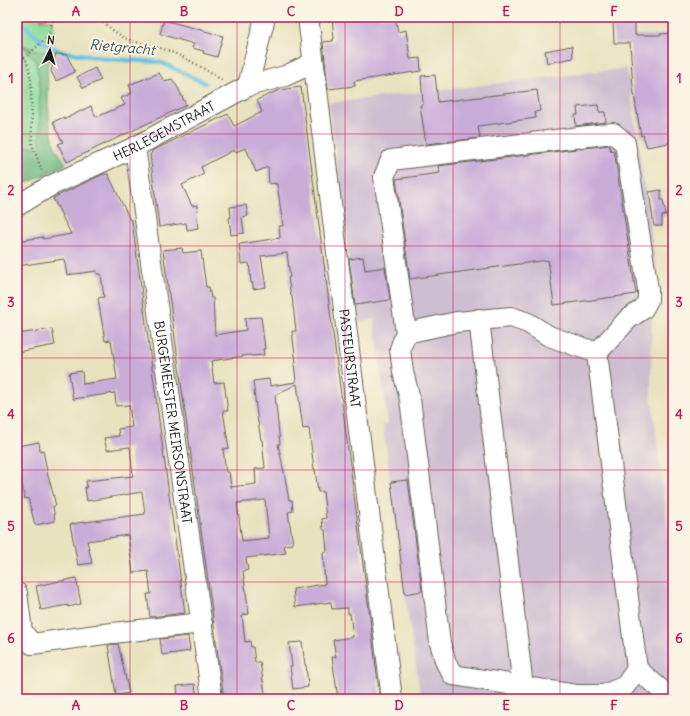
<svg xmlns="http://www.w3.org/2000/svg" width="690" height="716" font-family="Delius,sans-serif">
  <rect width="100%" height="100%" fill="#fcf5e5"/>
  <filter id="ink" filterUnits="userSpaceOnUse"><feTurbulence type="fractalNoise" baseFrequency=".025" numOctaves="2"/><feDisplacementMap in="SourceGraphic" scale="8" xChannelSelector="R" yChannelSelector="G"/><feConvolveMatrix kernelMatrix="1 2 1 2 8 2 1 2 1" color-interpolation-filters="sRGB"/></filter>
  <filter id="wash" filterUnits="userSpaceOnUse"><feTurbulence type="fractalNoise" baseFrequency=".012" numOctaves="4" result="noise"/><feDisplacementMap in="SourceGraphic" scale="16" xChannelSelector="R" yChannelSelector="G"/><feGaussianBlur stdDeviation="0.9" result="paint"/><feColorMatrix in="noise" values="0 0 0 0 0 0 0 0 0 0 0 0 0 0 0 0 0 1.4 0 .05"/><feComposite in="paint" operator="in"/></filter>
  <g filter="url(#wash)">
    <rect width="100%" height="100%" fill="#e9e2be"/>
    <polygon fill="#cebed1" points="627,68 658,279 652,291 651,395 673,567 673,699 421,699 405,594 383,425 388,424 374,320 357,322 329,103"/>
    <polygon fill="#8bdb9b" stroke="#547c5c" points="17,17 47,17 40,20 53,20 54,54 47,64 49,120 55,147 66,164 27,183 17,168"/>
    <polygon fill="#70bb83" stroke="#466c50" points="23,46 54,54 47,64 49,120 55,147 66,164 27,183 17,168 17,146 40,147 39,78 35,60"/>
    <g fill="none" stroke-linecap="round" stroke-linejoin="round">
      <polyline stroke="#62c1e0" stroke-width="4.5" points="17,24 23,24 43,42 60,51 108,59 160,62 205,83"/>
    </g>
    <g id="blocks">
      <g fill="#c9add9" fill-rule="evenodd">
        <polygon points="332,17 395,17 398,32 406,30 410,59 420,58 421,71 354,81 355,86 328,89 323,42 333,41 333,39 334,39"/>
        <polygon points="635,18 635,35 660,35 660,34 673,33 673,142 647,147 643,135 641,136 633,88 630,43 614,43 613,20"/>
        <polygon points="164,20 223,36 217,57 203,53 204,51 192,48 194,44 160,34"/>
        <polygon points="572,46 573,58 547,63 545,51"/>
        <polygon points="56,54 67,55 75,72 56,81 51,71"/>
        <polygon points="95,68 101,80 83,88 77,77"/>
        <polygon points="159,73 164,81 172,79 178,88 186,105 67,162 58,144 63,142 55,128 56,128 53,122 64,117 65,119 91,106 96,117 125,105 121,98 132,93 129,85"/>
        <polygon points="435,75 438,102 537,90 540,111 535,112 536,118 478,126 480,138 426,144 420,105 423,105 421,76"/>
        <path d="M 301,87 L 370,618 L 380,699 L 338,699 L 332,657 L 336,657 L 333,640 L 353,637 L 350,613 L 348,614 L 348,608 L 332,609 L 331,602 L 295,607 L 293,589 L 325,584 L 323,552 L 327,551 L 325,530 L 323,529 L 322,519 L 326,518 L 323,491 L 318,492 L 315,469 L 314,469 L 309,428 L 303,429 L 297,384 L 275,395 L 280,444 L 278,444 L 285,477 L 289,500 L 292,500 L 293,511 L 288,512 L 293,544 L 284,545 L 286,553 L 246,558 L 248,570 L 243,571 L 249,614 L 242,615 L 245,642 L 250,641 L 251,647 L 253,647 L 255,662 L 260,662 L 266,699 L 224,699 L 163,250 L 182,248 L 183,253 L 201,251 L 206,287 L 209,287 L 211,298 L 213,298 L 215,335 L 246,330 L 245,318 L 261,317 L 265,349 L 263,349 L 264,355 L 251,356 L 250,355 L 211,361 L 214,383 L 224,382 L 228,411 L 223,411 L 229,448 L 223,449 L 226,472 L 229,472 L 231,487 L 256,484 L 255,469 L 265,468 L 262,440 L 261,440 L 257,416 L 253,381 L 269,379 L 270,386 L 296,382 L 294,363 L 296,363 L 292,331 L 296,331 L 292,296 L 291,296 L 288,278 L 290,277 L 287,253 L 261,256 L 266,287 L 253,289 L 253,283 L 251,283 L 249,263 L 241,264 L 239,244 L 280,238 L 279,226 L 283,226 L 277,184 L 275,184 L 275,183 L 269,184 L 268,167 L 256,172 L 246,148 L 235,152 L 234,150 L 201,167 L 204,174 L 182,185 L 192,206 L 198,205 L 197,220 L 198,228 L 187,230 L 186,223 L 159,227 L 150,155 L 153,150 L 158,148 L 228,114 L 234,126 L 262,112 L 257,100 L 279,90 ZM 265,500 L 269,538 L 242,541 L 237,503 Z"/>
        <polygon points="598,105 599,112 605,112 606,122 576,126 575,115 578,115 577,107"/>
        <polygon points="609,145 611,151 614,150 636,294 554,305 548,260 410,279 396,179 440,173 438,166"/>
        <polygon points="104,174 108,174 130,220 132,220 185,613 150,617 147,594 151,594 148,571 133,573 128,535 87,541 92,563 78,565 70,524 145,514 142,492 87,501 86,495 85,487 87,487 86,481 133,476 130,447 107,450 104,438 119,436 118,429 132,427 129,405 116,406 115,393 73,399 69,373 82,371 83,384 117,379 111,340 105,341 98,298 104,297 101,274 97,274 97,271 67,275 64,259 17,266 17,241 43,237 43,239 71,234 53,198"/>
        <polygon points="661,190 661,200 663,200 666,215 662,216 662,226 654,226 649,192"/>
        <polygon points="246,205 248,216 242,217 244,233 231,235 229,218 231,217 230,207"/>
        <polygon points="363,257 365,270 385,267 390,300 355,305 349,259"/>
        <polygon points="52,329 55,345 17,352 17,334"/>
        <polygon points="39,442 40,451 43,450 48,476 53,493 56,506 53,506 55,521 35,525 28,498 25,499 17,460 17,446"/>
        <polygon points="408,480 422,591 405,594 391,482"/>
        <polygon points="76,578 81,604 68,607 68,605 41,610 36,586"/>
        <polygon points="188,636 190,651 162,655 160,639"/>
        <polygon points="302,642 305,665 306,665 308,687 293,689 290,666 292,666 289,643"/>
        <polygon points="118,644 129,693 116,695 108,645"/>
        <polygon points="195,684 197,699 178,699 177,686"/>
      </g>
    </g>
  </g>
  <g filter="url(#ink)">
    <use href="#blocks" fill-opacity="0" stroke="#646155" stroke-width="1"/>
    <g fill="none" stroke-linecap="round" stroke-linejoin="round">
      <defs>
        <g id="minor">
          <path id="s1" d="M 308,17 L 392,699"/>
          <polyline points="248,86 265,17"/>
          <path id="s2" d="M 135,147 L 212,699"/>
          <path id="s3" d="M 17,206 L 50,186 L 135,147 L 248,86 L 285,76 L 313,63"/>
          <polyline points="479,319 523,687"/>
          <polyline points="406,333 384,177 391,160 613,133 625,143 648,289 648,300 643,309 628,319 597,353 637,669 625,686 604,695 577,695 453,675 446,663 440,643 410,399 403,372 400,349 406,333 457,322 511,317 528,323 549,336 597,353"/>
          <polyline points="17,593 22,631 32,644 104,634 202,623"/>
          <polyline points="637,669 659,688 667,699"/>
        </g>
      </defs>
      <use href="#minor" stroke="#646155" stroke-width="22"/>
      <g stroke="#646155" stroke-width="2.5" stroke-dasharray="1 3" stroke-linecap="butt">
        <path d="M 33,17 C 42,22 53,20 63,17"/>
        <path d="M 97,17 C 104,23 119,36 127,39 C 136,43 147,44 157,47 C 181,54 202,67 223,81"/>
        <polyline points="17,52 27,61 31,80 32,144 42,171"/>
        <polyline points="24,58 47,38 53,20"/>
      </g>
      <use href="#minor" stroke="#fff" stroke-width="20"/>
    </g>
  </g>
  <path fill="none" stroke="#c2185b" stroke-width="1" stroke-opacity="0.55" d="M 130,17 L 130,699M 237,17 L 237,699M 345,17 L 345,699M 453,17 L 453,699M 560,17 L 560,699M 17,134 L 673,134M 17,246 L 673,246M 17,358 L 673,358M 17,470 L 673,470M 17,582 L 673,582"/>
  <g text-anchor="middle" stroke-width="4" stroke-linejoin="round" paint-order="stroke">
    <g font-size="13" fill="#1c1c1c" stroke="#fcf5e5">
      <text dy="5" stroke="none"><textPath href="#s3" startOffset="165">HERLEGEMSTRAAT</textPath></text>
      <text dy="5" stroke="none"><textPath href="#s1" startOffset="344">PASTEURSTRAAT</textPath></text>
      <text dy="5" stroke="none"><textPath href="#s2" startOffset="278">BURGEMEESTER MEIRSONSTRAAT</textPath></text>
    </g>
    <g font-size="14" font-style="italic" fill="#345661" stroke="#fcf5e5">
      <text transform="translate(122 47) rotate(5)" y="5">Rietgracht</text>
    </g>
  </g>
  <rect width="690" height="716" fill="none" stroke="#fcf5e5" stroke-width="44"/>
  <g transform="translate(50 50) rotate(5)" stroke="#fcf5e5" stroke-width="3" paint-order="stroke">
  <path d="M0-3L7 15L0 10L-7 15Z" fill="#1c1c1c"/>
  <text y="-6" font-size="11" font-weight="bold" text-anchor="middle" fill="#1c1c1c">N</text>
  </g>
  <rect x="22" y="22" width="646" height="672" fill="none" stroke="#c2185b" stroke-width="1.5"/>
  <g font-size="13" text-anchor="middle" font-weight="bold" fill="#c2185b">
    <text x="76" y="16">A</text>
    <text x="184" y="16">B</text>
    <text x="291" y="16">C</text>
    <text x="399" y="16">D</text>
    <text x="506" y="16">E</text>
    <text x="614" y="16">F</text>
    <text x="11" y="83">1</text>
    <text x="679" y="83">1</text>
    <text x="11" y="195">2</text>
    <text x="679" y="195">2</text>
    <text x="11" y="307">3</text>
    <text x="679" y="307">3</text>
    <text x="11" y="419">4</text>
    <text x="679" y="419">4</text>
    <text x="11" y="531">5</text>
    <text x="679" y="531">5</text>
    <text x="11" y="643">6</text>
    <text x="679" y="643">6</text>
    <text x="76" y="710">A</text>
    <text x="184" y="710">B</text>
    <text x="291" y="710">C</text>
    <text x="399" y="710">D</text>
    <text x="506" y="710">E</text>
    <text x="614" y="710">F</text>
  </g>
</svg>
